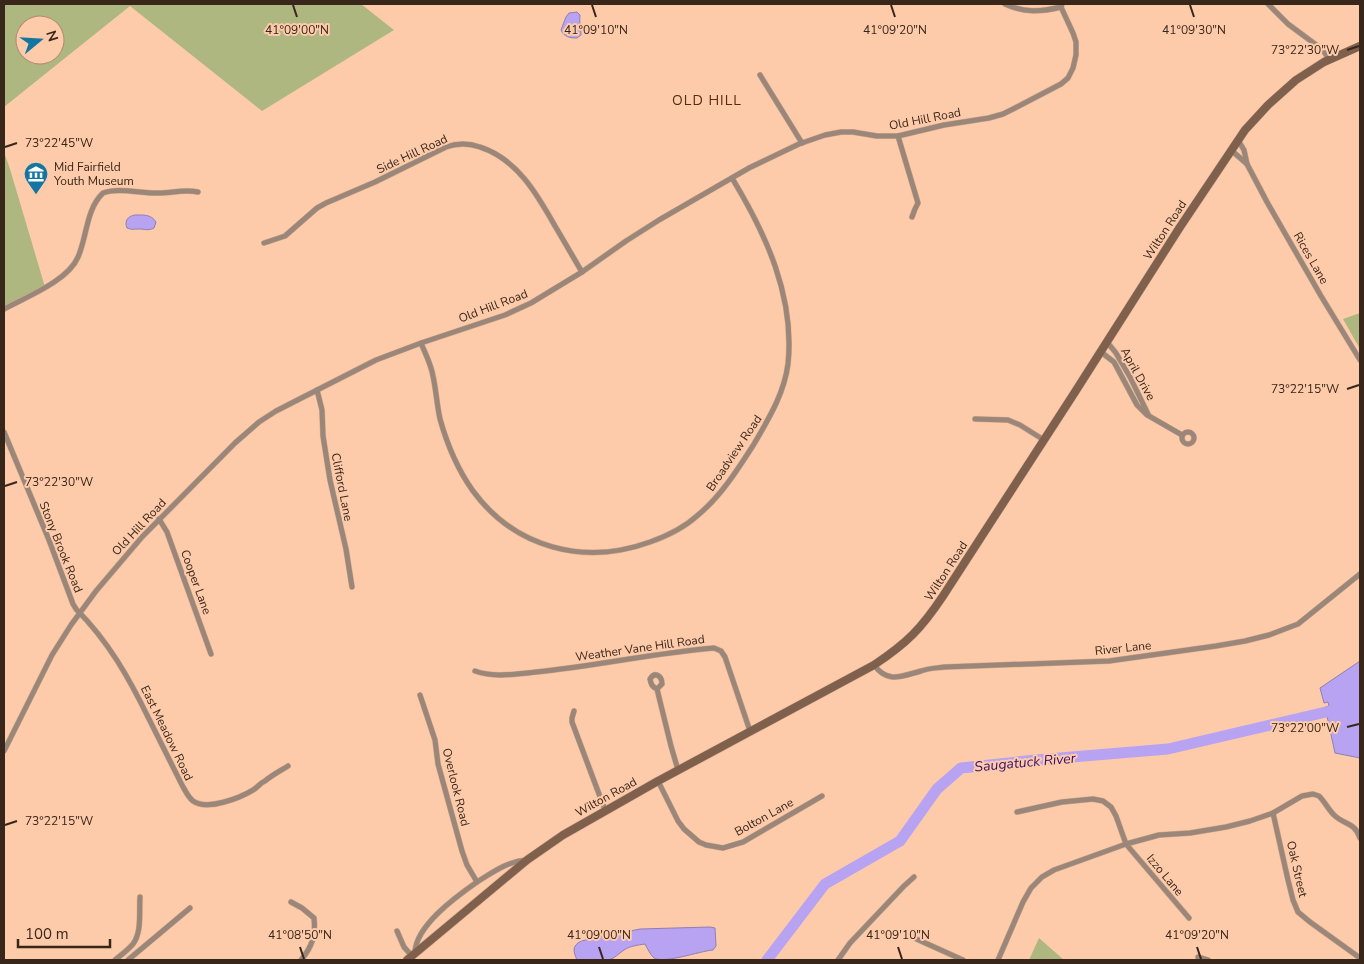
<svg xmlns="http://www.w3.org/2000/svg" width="1364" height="964" font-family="'Nunito Sans',sans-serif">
  <rect width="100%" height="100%" fill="#fdcbaa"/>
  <g fill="#afb781" fill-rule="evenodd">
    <path d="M 4,4 L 361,4 L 394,30 L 262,111 L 130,6 L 4,107 ZM 25,25 L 55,25 L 55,55 L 25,55 Z"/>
    <polygon points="4,152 10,169 45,287 4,310"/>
    <polygon points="1360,313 1360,349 1343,319"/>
    <polygon points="1039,938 1064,960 1029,960"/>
  </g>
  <g fill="#b7a3f2" stroke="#917eb1">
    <path d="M 577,12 L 580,15 C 579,22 581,27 581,35 L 577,38 C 570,38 564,37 561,30 L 566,17 L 569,13 Z"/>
    <path d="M 135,215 C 143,215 151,214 156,222 L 154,228 C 148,231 145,229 139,229 C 134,229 132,230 127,228 C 124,221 128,216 135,215 Z"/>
    <polygon points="1360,661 1360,758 1335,753 1325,707 1329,706 1328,702 1324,703 1320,688"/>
    <path d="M 710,927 L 715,928 L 716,946 L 713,950 C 700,951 664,964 654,958 C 650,954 647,948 645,944 C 638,945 630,946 624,950 C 618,954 615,958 609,960 L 577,960 C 573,951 572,946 581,941 L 640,929 Z"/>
  </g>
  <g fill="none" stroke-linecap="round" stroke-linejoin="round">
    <polyline stroke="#b7a3f2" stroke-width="11" points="767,960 825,884 900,841 937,789 961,768 1036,760 1168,749 1360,704"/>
    <defs>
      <g id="street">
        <path d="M 1005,4 C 1024,13 1041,12 1061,7"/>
        <polyline points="1268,4 1288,24 1323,50 1329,59"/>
        <polyline points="760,75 802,143"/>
        <polyline points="898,136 918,203 915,209 912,217"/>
        <polyline points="1238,140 1244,150 1247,164 1267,202 1321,296 1360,360"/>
        <polyline points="1231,150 1247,164"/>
        <path d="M 264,243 L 285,236 L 317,208 L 326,203 L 375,182 L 446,147 C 457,143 469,143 480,147 C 517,159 537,194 555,226 C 564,241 573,257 582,272"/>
        <path d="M 4,309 C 26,297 68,281 78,257 C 87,237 86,209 103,193 C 120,187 141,194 159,193 C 172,193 184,189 198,192"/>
        <polyline points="1107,342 1116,353 1130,377 1149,416 1182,435"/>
        <path d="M 421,343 C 425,353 431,364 433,376 C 436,390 437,405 440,419 C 447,444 458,470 473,491 C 515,548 584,566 650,542 C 667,536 684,528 698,515 C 721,496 738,469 754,444 C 769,418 784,394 788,364 C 795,297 766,234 732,178"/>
        <polyline points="1101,352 1114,362 1137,405 1147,415"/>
        <polyline points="317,390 322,410 323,436 330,480 346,549 352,587"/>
        <polyline points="975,419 1008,420 1020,425 1044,440"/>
        <circle cx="1188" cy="438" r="6"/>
        <path d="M 4,432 L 49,540 L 73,604 L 76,609 C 109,642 129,678 149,719 C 160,741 171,763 182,785 C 185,790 188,797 193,801 C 207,811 240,798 253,790 C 257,788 260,783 265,781 C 272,775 280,771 288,766"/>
        <polyline points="159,519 167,532 211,654"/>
        <path d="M 874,665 C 888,684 902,676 921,671 C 929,668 937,668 945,667 L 1109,661 L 1216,646 L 1245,641 L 1269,635 L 1298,624 L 1360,574"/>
        <path d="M 475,671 C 494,678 516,674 536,672 C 596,666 654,653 714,648 L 721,651 L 725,657 L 750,731"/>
        <path d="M 657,689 L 662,684 C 662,676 655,671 650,679 C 651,684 652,687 657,689 L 671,746 L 678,770"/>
        <path d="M 420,695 L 435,740 L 438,764 L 462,851 L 467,865 L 477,882 C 493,872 508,861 527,860"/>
        <polyline points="574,711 572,718 572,722 605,810"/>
        <polyline points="4,751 52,655 71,625 96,591 142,537 235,443 259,422 276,411 376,360 421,343 505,315 531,303 582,272 626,241 659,220 749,168 799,144 825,135 841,132 853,132 877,136 898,136 944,125 989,118 1003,114 1015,108 1061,84 1068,78 1073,68 1076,55 1076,42 1073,33 1061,7 1062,4"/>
        <polyline points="658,781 678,821 684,829 699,842 706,845 723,848 743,842 822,796"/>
        <polyline points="1017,812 1062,802 1093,799 1103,801 1111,807 1116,816 1126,844 1189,918"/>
        <polyline points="1273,813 1288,880 1293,900 1298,912 1310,922 1360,958"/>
        <path d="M 291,902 L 302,908 L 314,918 C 316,935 312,947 301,960"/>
        <polyline points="397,931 404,947 412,956"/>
        <polyline points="912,937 963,960"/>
        <path d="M 415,953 C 415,926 457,896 477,882"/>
        <polyline points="1198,957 1208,960"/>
        <path d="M 115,960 C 121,955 128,950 133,944 C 142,932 139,912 140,897"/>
        <polyline points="128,960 190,908"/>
        <polyline points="838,960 850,943 904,886 914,877"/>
        <path d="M 998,960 L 1023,902 L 1031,888 L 1042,877 L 1054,870 L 1126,844 L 1159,835 L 1190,833 L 1226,827 L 1250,821 L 1273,813 L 1302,796 L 1313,794 L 1319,796 C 1325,802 1328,809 1334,815 C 1344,825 1355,822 1360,838"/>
      </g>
      <path id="secondary" d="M 407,960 L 527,860 L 563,835 L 658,781 L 874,665 C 907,643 921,629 943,596 L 1075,392 L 1180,227 L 1245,130 L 1268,105 L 1296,80 L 1324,62 L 1360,46"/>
    </defs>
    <use href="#street" stroke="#d6aa8d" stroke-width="6"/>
    <use href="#secondary" stroke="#d6aa8d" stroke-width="9"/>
    <use href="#street" stroke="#9b8779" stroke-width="5"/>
    <use href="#secondary" stroke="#7e604d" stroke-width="8"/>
  </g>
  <path fill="none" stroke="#39261a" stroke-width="2" d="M 293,5 L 297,17M 592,5 L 596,17M 891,5 L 895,17M 1190,5 L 1194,17M 1347,50 L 1359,46M 5,147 L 17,143M 1347,389 L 1359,385M 5,486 L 17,482M 1347,727 L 1359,724M 5,825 L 17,821M 300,947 L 304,959M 599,947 L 603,959M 898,947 L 902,959M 1197,947 L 1201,959"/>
  <defs>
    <symbol id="museum-pin" viewBox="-11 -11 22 30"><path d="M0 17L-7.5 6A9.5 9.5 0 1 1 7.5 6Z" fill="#1275a2" stroke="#fdcbaa"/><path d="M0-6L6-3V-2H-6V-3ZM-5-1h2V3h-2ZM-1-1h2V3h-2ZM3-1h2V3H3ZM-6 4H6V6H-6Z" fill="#fff"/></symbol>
  </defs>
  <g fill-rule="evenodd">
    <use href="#museum-pin" x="22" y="160" width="28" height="38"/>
  </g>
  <g text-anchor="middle" stroke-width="4" stroke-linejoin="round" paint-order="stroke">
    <g font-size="12" fill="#39261a" stroke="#fdcbaa">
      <text transform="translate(925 119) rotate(-11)" y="4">Old Hill Road</text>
      <text transform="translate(412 154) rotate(-25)" y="4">Side Hill Road</text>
      <text transform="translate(1165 230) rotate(-57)" y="4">Wilton Road</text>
      <text transform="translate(1311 258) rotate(60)" y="4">Rices Lane</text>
      <text transform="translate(493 306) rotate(-21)" y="4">Old Hill Road</text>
      <text transform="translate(1138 374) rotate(61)" y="4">April Drive</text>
      <text transform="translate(734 453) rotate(-56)" y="4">Broadview Road</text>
      <text transform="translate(342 487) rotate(79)" y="4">Clifford Lane</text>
      <text transform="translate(139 527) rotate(-47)" y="4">Old Hill Road</text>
      <text transform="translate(61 547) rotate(68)" y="4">Stony Brook Road</text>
      <text transform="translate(946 571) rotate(-57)" y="4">Wilton Road</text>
      <text transform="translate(196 582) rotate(70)" y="4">Cooper Lane</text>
      <text transform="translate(640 648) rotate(-8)" y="4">Weather Vane Hill Road</text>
      <text transform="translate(1123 648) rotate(-6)" y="4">River Lane</text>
      <text transform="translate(167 733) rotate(64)" y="4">East Meadow Road</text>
      <text transform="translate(456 787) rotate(76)" y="4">Overlook Road</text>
      <text transform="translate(606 797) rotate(-29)" y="4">Wilton Road</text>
      <text transform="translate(764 817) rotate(-29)" y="4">Bolton Lane</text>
      <text transform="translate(1297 869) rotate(77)" y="4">Oak Street</text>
      <text transform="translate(1165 875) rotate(50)" y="4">Izzo Lane</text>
    </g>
    <g font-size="12" fill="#39261a" stroke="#fdcbaa" text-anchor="start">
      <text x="54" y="171">Mid Fairfield<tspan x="54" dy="14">Youth Museum</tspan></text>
    </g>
    <g font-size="14" letter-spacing="1" fill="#532d0e" stroke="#fdcbaa">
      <text x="707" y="105">OLD HILL</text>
    </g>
    <g font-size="14" font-style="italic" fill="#340d68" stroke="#fdcbaa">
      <text transform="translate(1025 762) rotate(-5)" y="5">Saugatuck River</text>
    </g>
  </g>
  <g font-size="12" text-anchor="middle" fill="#39261a" stroke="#fdcbaa" stroke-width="4" stroke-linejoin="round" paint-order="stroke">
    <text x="297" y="34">41°09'00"N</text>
    <text x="596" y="34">41°09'10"N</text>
    <text x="895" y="34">41°09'20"N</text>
    <text x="1194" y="34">41°09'30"N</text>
    <text x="1305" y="54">73°22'30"W</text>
    <text x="59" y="147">73°22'45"W</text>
    <text x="1305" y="393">73°22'15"W</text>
    <text x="59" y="486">73°22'30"W</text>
    <text x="1305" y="732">73°22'00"W</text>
    <text x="59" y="825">73°22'15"W</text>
    <text x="300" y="939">41°08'50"N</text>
    <text x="599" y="939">41°09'00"N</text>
    <text x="898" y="939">41°09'10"N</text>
    <text x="1197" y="939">41°09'20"N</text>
  </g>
  <rect width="1364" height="964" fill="none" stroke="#39261a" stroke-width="10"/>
  <g transform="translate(40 40) rotate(72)"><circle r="24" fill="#fdcbaa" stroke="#af8970"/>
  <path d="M0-4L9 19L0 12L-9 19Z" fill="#1275a2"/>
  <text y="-8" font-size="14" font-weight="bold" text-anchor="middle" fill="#39261a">N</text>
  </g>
  <path d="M18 939v8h92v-8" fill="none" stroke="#39261a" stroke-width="2.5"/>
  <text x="25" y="939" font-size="15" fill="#39261a" stroke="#fdcbaa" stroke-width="4" paint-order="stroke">100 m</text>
</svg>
